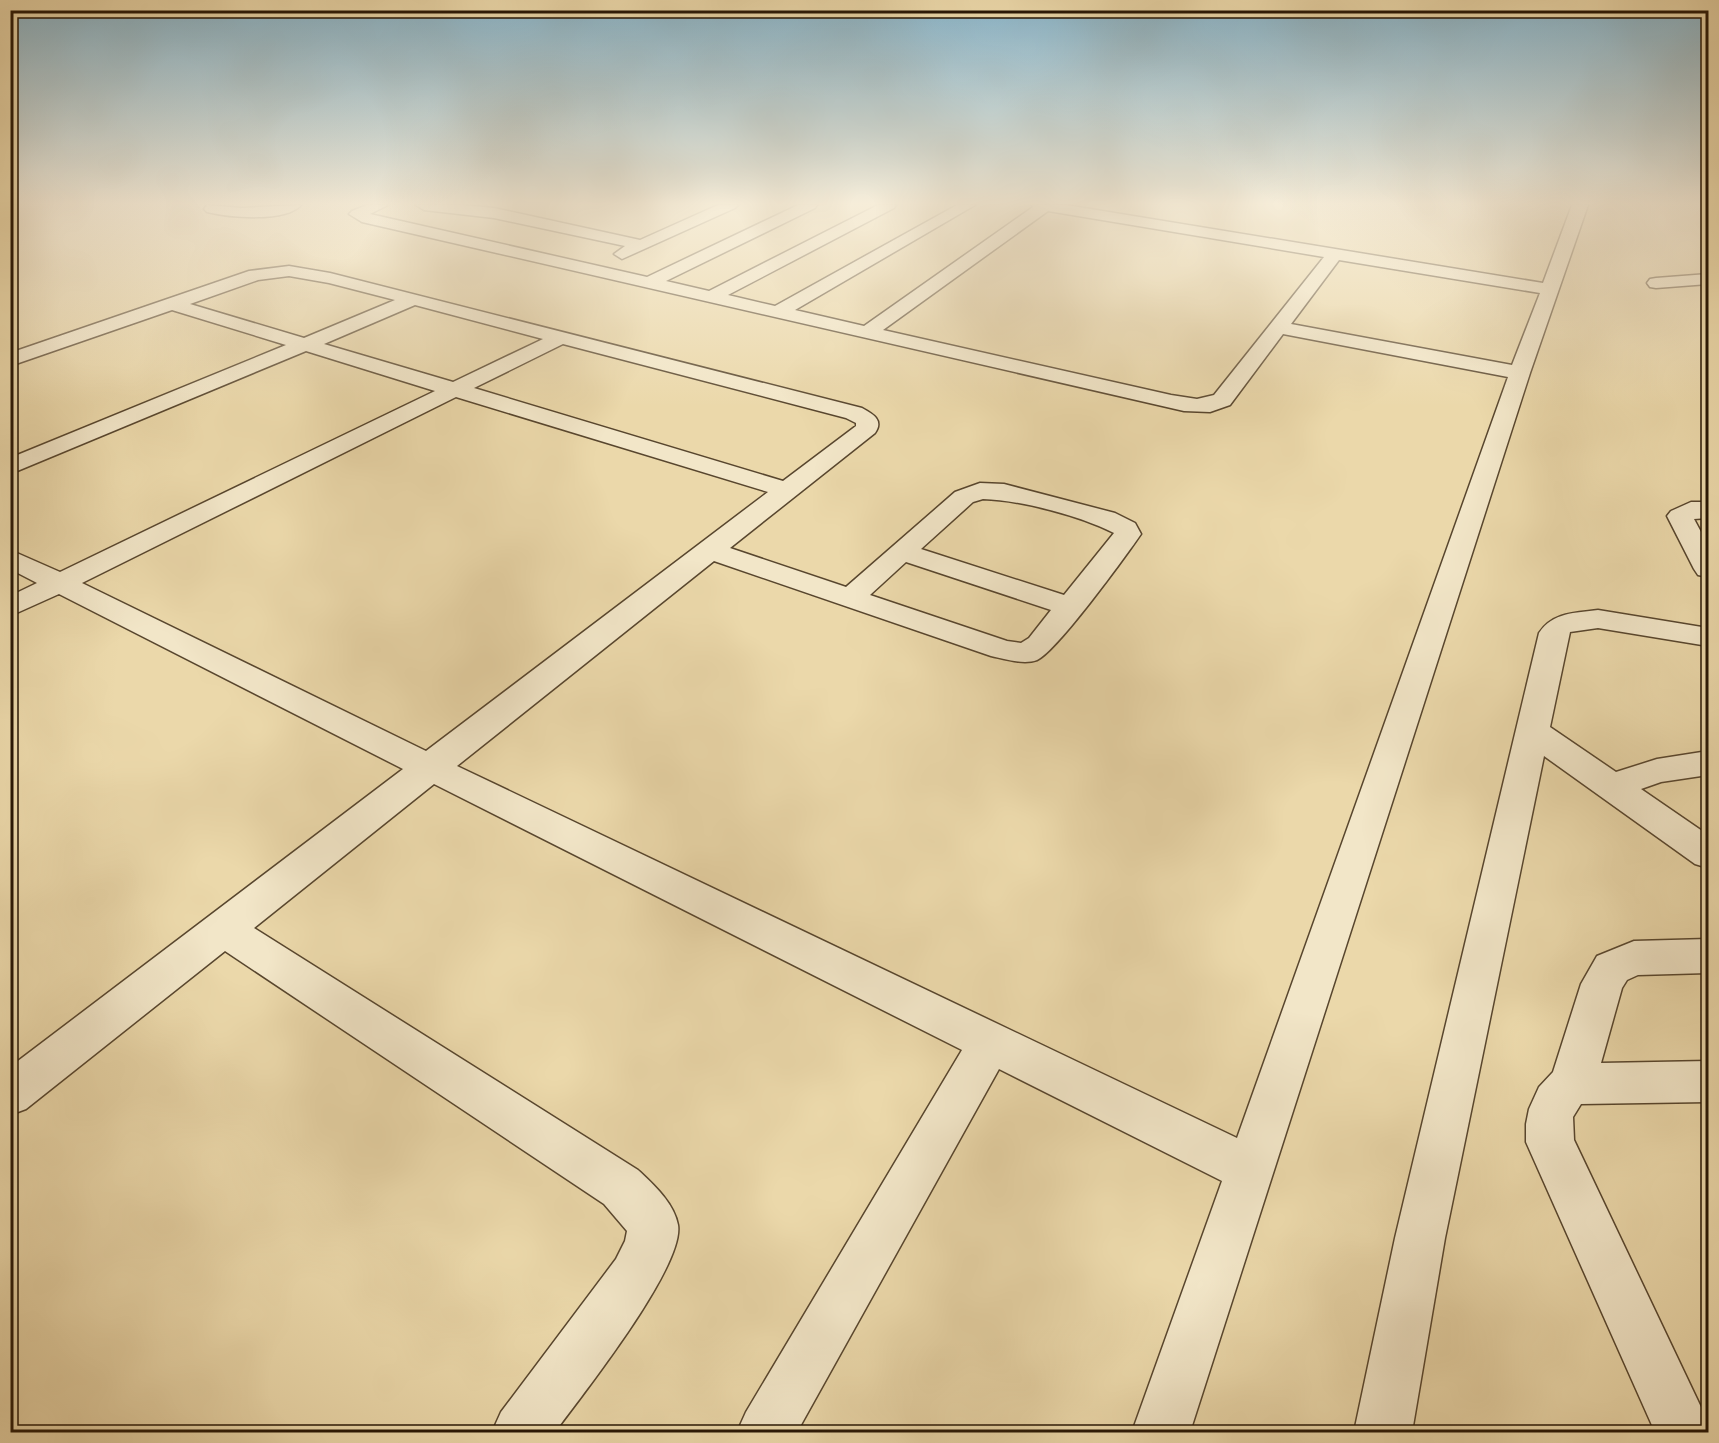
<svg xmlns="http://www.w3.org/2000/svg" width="1719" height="1443" font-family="'Libre Bodoni',serif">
  <rect width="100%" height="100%" fill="#ebd8aa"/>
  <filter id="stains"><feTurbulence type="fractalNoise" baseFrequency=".00333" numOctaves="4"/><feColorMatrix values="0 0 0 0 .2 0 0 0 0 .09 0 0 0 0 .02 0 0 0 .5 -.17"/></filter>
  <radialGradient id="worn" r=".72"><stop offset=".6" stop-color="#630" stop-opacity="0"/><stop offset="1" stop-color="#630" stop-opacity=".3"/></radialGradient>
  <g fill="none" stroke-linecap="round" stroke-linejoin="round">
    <defs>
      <g id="minor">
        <path d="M 207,205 L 241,208 L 301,205 C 285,223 228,217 207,212 L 204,209 Z"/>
        <path d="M 367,205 L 388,205 L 370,214 L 647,277 L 798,205 L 817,205 L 815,208 L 666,281 L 709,291 L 878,205 L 896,205 L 894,208 L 728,295 L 775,306 L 957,205 L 975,205 L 795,310 L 864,326 L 1033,207 L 1032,205 L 1066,205 L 1543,283 L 1572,205 L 1588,205 L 1530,373 L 1190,1432 L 1132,1432 L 1222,1181 L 999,1069 L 797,1432 L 737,1432 L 746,1412 L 962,1050 L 434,784 L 254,928 L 638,1170 C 654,1185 674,1203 678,1225 C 685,1266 582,1395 555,1432 L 492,1432 L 501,1412 L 616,1259 L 625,1241 L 627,1231 L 604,1204 L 225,951 L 26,1109 L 10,1115 L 10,1067 L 403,769 L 59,594 L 10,616 L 10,596 L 37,583 L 10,569 L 10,550 L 60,572 L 435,391 L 306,351 L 10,474 L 10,458 L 286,345 L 172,310 L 10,366 L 10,353 L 249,271 L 289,266 L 330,273 L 862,408 C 873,414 884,420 875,433 L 730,548 L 846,587 L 955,492 L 980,483 L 1004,484 L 1115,513 L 1135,523 L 1141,534 C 1126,556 1056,652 1037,660 C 1024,665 1005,659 991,656 L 714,561 L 457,766 L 1237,1138 L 1508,377 L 1283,334 L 1230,405 L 1210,412 L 1184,411 L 362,222 L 349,214 L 352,211 ZM 1048,211 L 1324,257 L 1214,395 L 1197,399 L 1171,395 L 883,330 ZM 1339,260 L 1540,293 L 1512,365 L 1291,324 ZM 289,276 L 329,283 L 395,300 L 304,338 L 190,304 L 258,280 ZM 415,305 L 543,339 L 453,382 L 324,344 ZM 563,344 L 846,418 L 856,423 L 856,426 L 783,481 L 474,388 ZM 456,397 L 768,492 L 426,751 L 82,583 ZM 983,499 C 1020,500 1081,516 1114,533 L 1064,595 L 921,549 L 973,502 ZM 906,562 L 1051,610 L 1029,638 L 1021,643 L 1007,641 L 870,595 Z"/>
        <polygon points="416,205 463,205 494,208 640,240 718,205 738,205 735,208 622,259 614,254 625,246 494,218 424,210"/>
        <polygon points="1708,274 1708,284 1656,288 1650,287 1647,283 1650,279 1656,278"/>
        <polygon points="1691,502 1708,502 1708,518 1694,519 1708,545 1708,577 1698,575 1694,569 1667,516 1671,511"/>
        <path d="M 1598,610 L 1708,628 L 1708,646 L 1598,628 L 1570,632 L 1550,727 L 1616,772 L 1657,759 L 1708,751 L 1708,775 L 1661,782 L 1641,789 L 1708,835 L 1708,868 L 1695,864 L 1544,756 L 1445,1238 L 1412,1432 L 1354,1432 L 1395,1238 L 1539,633 C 1553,612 1575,613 1598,610 Z"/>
        <polygon points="1708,939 1708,973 1638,975 1627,980 1622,988 1601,1063 1708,1061 1708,1102 1581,1104 1573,1117 1574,1140 1708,1422 1708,1432 1655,1432 1526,1142 1526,1124 1529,1109 1539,1087 1553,1072 1581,984 1597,956 1634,941"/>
      </g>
    </defs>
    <use href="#minor" stroke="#58462e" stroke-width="3"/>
    <use href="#minor" fill="#f2e6c8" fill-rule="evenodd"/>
  </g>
  <linearGradient id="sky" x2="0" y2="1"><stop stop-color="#88b6cd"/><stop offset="0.5" stop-color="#f6edd9"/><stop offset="1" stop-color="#f6edd9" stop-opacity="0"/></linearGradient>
  <rect width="1719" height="407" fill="url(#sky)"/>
  <rect width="1719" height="1443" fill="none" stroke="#ebd8aa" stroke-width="36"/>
  <rect x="12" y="12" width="1695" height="1419" fill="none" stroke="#271605" stroke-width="3"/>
  <rect x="18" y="18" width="1683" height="1407" fill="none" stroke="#271605" stroke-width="1.5"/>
  <rect width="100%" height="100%" filter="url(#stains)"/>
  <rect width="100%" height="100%" fill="url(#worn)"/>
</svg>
